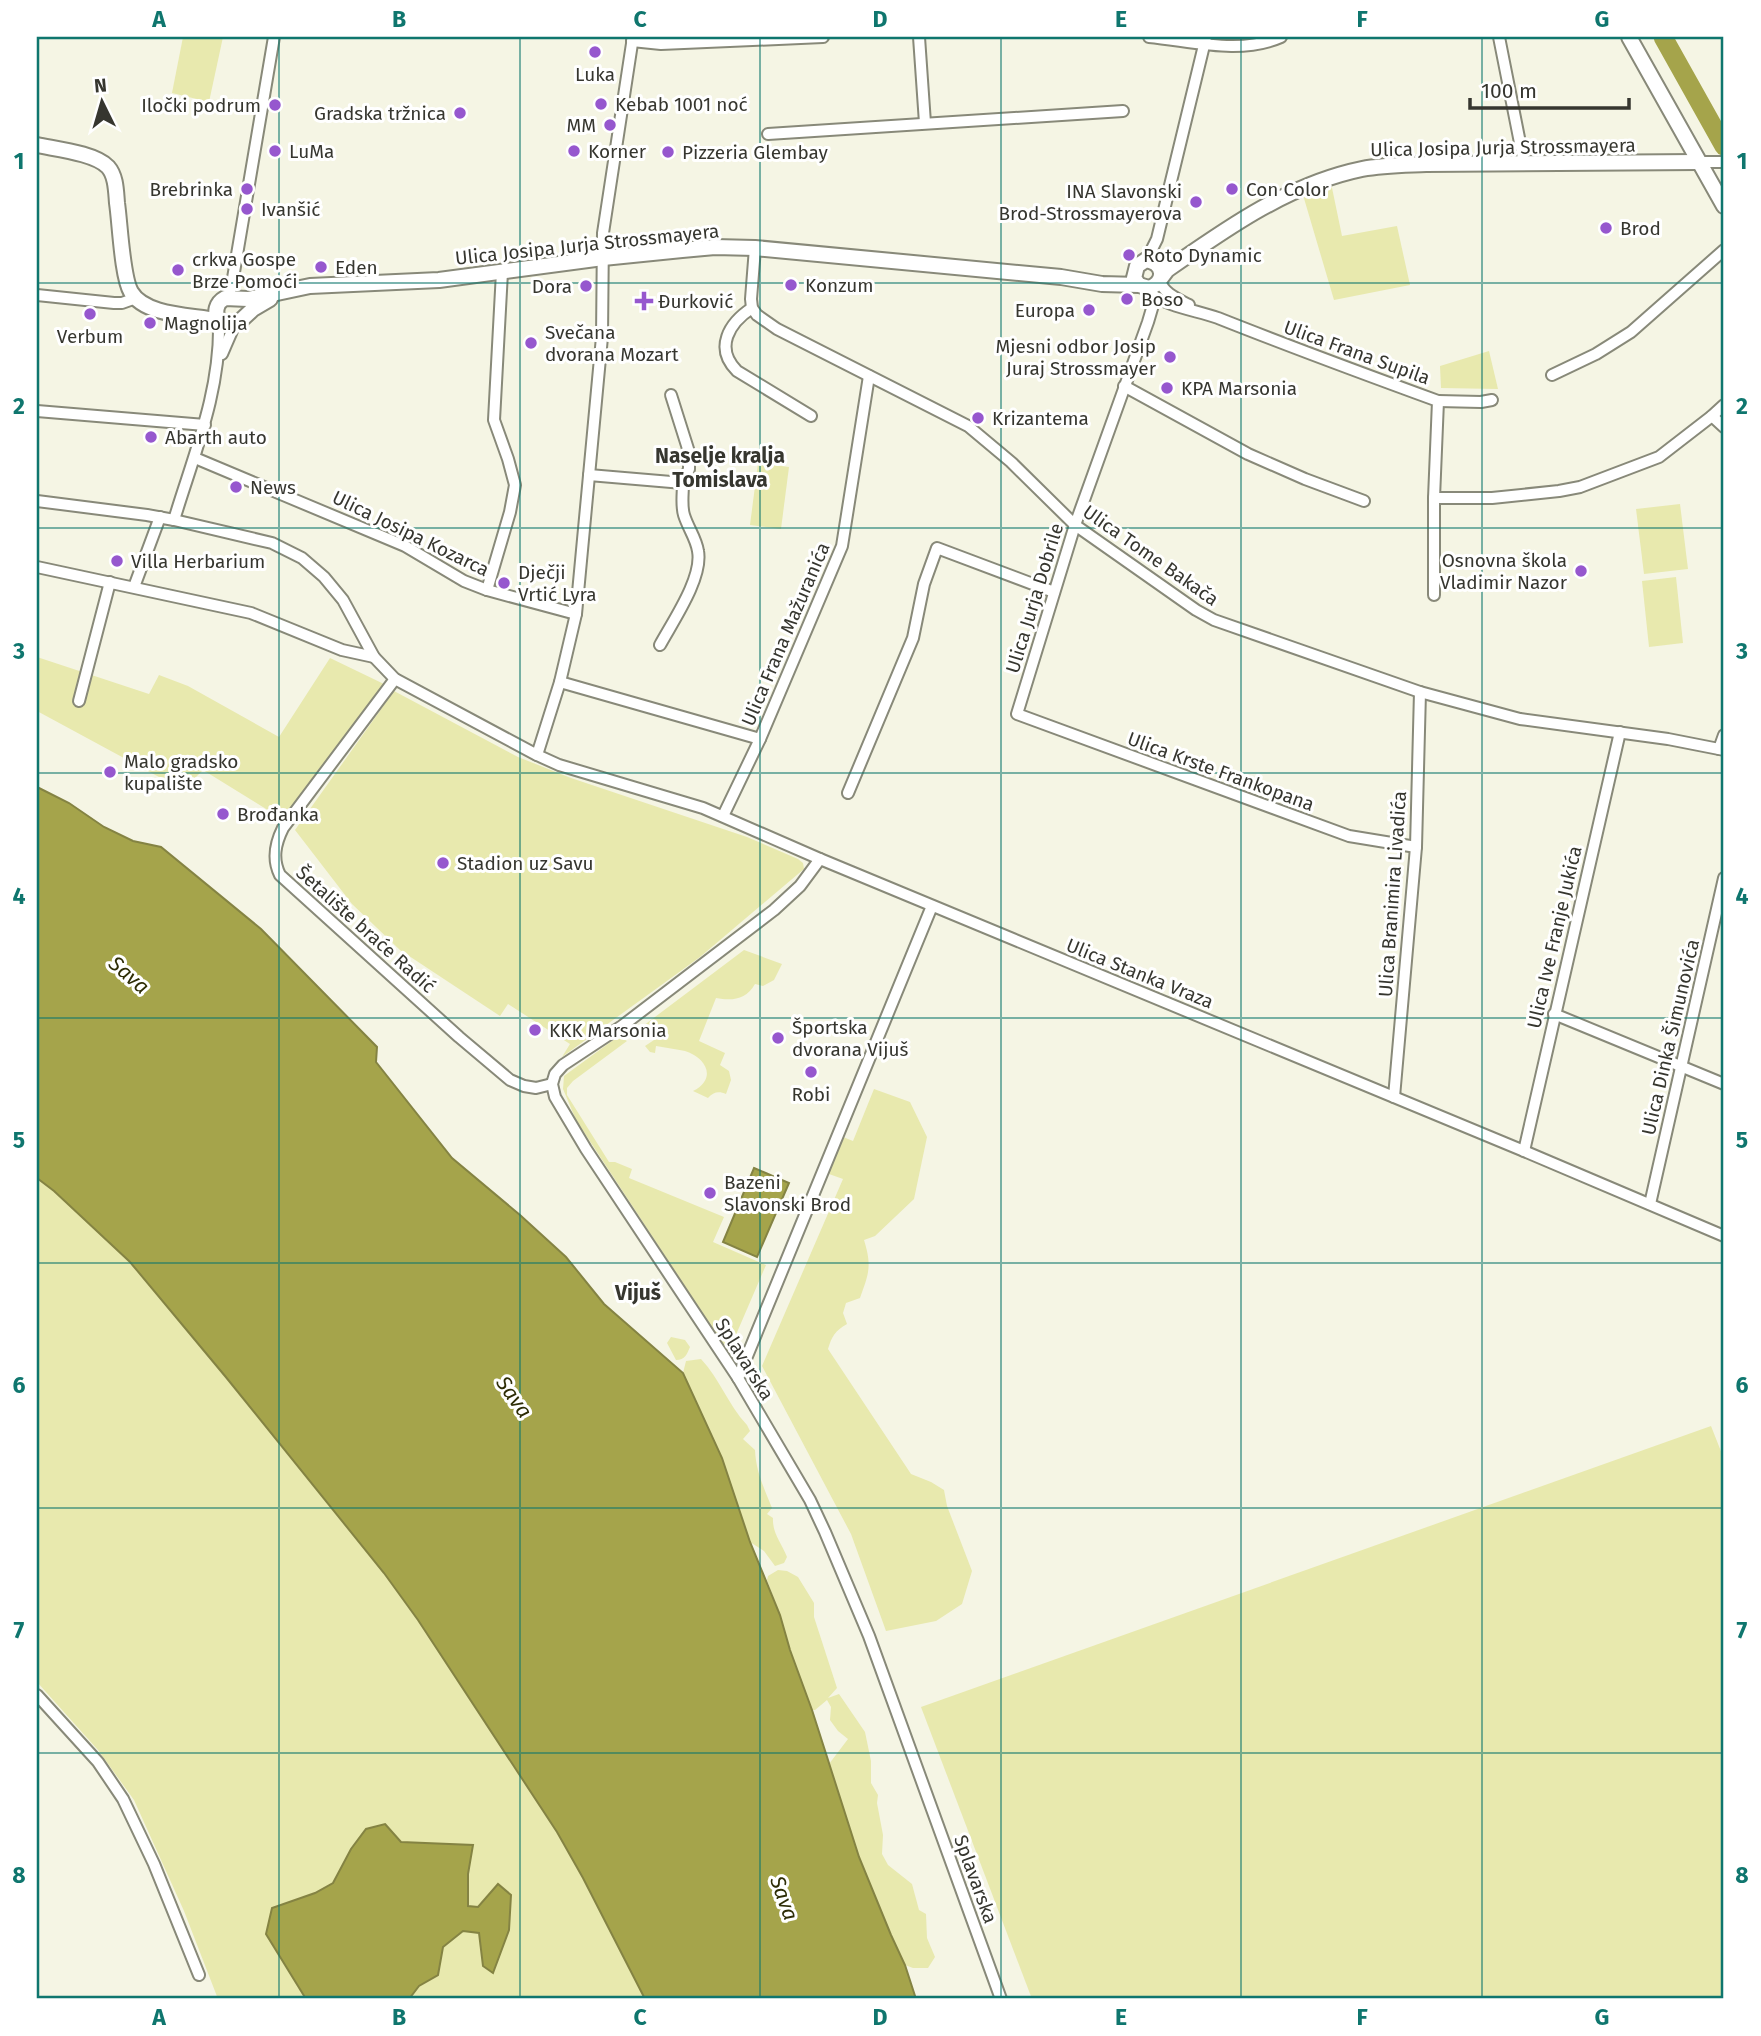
<svg xmlns="http://www.w3.org/2000/svg" width="1761" height="2036" font-family="'Fira Sans',sans-serif">
  <rect width="100%" height="100%" fill="#f5f5e4"/>
  <g fill="#e8e9ae">
    <polygon points="183,37 223,37 209,102 172,93"/>
    <polygon points="1331,183 1342,236 1397,226 1410,285 1334,300 1303,195"/>
    <polygon points="1489,351 1498,389 1441,388 1440,366"/>
    <polygon points="758,463 789,467 781,529 750,525"/>
    <polygon points="1680,504 1688,569 1644,574 1636,509"/>
    <polygon points="1676,577 1683,643 1649,647 1642,581"/>
    <polygon points="37,657 149,694 159,675 188,686 279,737 330,658 386,685 287,822 203,770 183,790 37,711"/>
    <polygon points="394,691 518,757 571,778 747,837 798,859 803,863 804,869 700,957 562,1057 570,1044 508,1004 500,1016 400,950 352,904 295,830"/>
    <path d="M 744,950 L 782,964 L 774,980 L 763,986 L 755,984 C 746,1000 732,1001 716,998 L 699,1041 L 725,1053 L 720,1065 L 729,1071 L 731,1080 L 726,1094 C 719,1091 713,1092 708,1098 L 693,1091 C 717,1079 707,1058 685,1051 C 676,1049 666,1048 656,1046 L 655,1053 L 650,1052 L 645,1046 L 654,1040 L 643,1026 Z"/>
    <polygon points="620,1037 627,1041 573,1081 567,1088 567,1095 609,1162 615,1162 632,1169 629,1178 724,1217 713,1242 766,1265 735,1337 741,1349 738,1353 730,1355 576,1120 563,1089 564,1076 616,1038"/>
    <path d="M 874,1089 L 910,1102 L 927,1137 L 914,1199 L 875,1236 L 864,1240 C 872,1266 869,1273 860,1298 L 846,1303 L 843,1313 L 847,1324 C 835,1331 832,1336 828,1349 L 911,1474 L 931,1482 L 944,1490 L 947,1506 L 972,1571 L 962,1604 L 936,1621 L 886,1631 L 851,1534 L 762,1366 L 843,1179 L 829,1174 L 843,1137 L 853,1141 Z"/>
    <polygon points="37,1178 54,1191 130,1262 225,1376 384,1573 418,1620 557,1832 583,1878 645,1999 218,1999 184,1911 134,1800 98,1750 37,1682"/>
    <path d="M 671,1337 L 685,1340 L 690,1347 C 687,1354 685,1360 676,1360 L 667,1343 Z"/>
    <path d="M 701,1359 C 720,1379 728,1405 747,1425 L 750,1431 L 743,1439 L 755,1450 C 756,1472 764,1488 772,1508 L 767,1514 L 773,1518 C 772,1533 782,1544 787,1557 L 784,1563 L 775,1566 L 764,1551 L 750,1542 L 722,1458 L 683,1373 L 686,1361 Z"/>
    <polygon points="1711,1426 1724,1459 1724,1999 1032,1999 921,1707"/>
    <polygon points="778,1570 787,1571 798,1577 814,1603 814,1617 837,1688 828,1698 839,1694 865,1732 871,1761 871,1783 878,1795 877,1803 883,1835 882,1854 888,1865 912,1884 919,1910 926,1914 927,1938 935,1957 928,1968 913,1968 905,1965 891,1935 859,1857 829,1764 848,1739 838,1731 830,1720 831,1707 827,1700 815,1710 812,1710 790,1650 780,1615 767,1580 768,1576"/>
  </g>
  <g fill="#a5a44b" stroke="#848343" stroke-width="2">
    <polygon points="37,787 69,803 104,827 133,841 161,847 261,929 377,1047 376,1062 452,1158 520,1215 566,1257 604,1304 683,1373 722,1458 750,1542 780,1615 790,1650 812,1710 859,1857 891,1935 905,1965 916,1999 645,1999 583,1878 557,1832 418,1620 384,1573 225,1376 130,1262 54,1191 37,1178"/>
    <polygon points="754,1168 789,1183 757,1257 723,1242"/>
    <polygon points="385,1824 401,1842 473,1845 468,1874 468,1906 478,1907 498,1884 511,1895 509,1930 493,1973 483,1966 479,1933 463,1931 443,1947 438,1975 419,1986 409,1999 306,1999 266,1934 272,1908 315,1893 333,1883 351,1849 366,1829"/>
  </g>
  <g fill="none" stroke-linecap="round" stroke-linejoin="round">
    <polyline stroke="#a5a44b" stroke-width="19" points="1663,37 1724,146"/>
    <defs>
      <g id="minor">
        <polyline points="919,37 925,123"/>
        <path d="M 1149,37 C 1192,41 1240,55 1281,37"/>
        <polyline points="1499,37 1524,163"/>
        <polyline points="632,41 661,44 823,37"/>
        <polyline points="768,134 1123,111"/>
        <polyline points="1698,162 1724,162"/>
        <polyline points="755,248 751,299 752,308 757,315 777,329 968,426 1011,462 1075,525 1196,610 1214,620 1420,692 1520,719 1668,739 1724,750"/>
        <polyline points="1143,262 1150,253 1157,239 1206,37"/>
        <path d="M 1160,281 C 1164,294 1178,299 1189,305"/>
        <path d="M 1148,292 C 1168,307 1195,310 1218,318 C 1291,347 1364,374 1438,401 L 1434,498 L 1434,595"/>
        <polyline points="1151,294 1153,305 1148,322 1075,525 1017,714 1349,836 1416,847"/>
        <polyline points="37,295 114,303 122,303 136,298"/>
        <polyline points="225,298 229,295 232,284 274,37"/>
        <path d="M 752,308 C 729,323 714,348 737,371 L 811,416"/>
        <polyline points="222,354 235,324"/>
        <polyline points="1552,375 1596,354 1631,332 1724,250"/>
        <polyline points="1124,386 1248,454 1305,479 1364,501"/>
        <polyline points="1438,401 1481,402 1492,400"/>
        <polyline points="37,411 205,425"/>
        <polyline points="1712,416 1724,427"/>
        <polyline points="195,458 405,546 464,581 487,590 576,614"/>
        <polyline points="589,475 683,483 689,469 689,452 671,395"/>
        <polyline points="1434,498 1492,498 1559,491 1580,487 1659,457 1712,416 1724,405"/>
        <polyline points="37,501 147,515 174,520 272,543 302,558 324,577 343,600 374,657 395,679 537,755 559,765 703,808 820,859 1524,1151 1724,1236"/>
        <path d="M 174,520 C 194,454 221,391 219,321"/>
        <polyline points="37,567 251,613 342,650 374,657"/>
        <polyline points="134,587 160,517"/>
        <polyline points="487,590 510,512 515,485 508,459 494,420 502,272"/>
        <path d="M 660,645 C 673,621 703,578 698,551 C 696,538 688,528 684,515 C 681,505 683,494 683,483"/>
        <path d="M 395,679 L 283,828 C 275,844 272,859 280,875 L 459,1037 L 510,1080 L 524,1086 L 536,1088 L 552,1084"/>
        <polyline points="560,682 760,739"/>
        <polyline points="79,701 110,582"/>
        <polyline points="1719,749 1724,735"/>
        <polyline points="537,755 560,682 576,614 602,337 603,233 633,37"/>
        <polyline points="848,793 913,638 924,584 937,548 1054,592"/>
        <polyline points="723,816 760,739 842,546 869,376"/>
        <polyline points="820,859 800,886 774,910 622,1026 563,1065 555,1074 552,1084 555,1097 586,1149 738,1378 810,1500 825,1532 869,1636 1001,1999"/>
        <polyline points="1554,1014 1724,1084"/>
        <polyline points="1394,1097 1416,847 1420,692"/>
        <polyline points="1524,1151 1620,732"/>
        <polyline points="1650,1204 1724,878"/>
        <polyline points="738,1378 932,906"/>
        <polyline points="37,1695 98,1762 123,1799 154,1864 199,1975"/>
      </g>
      <g id="major">
        <polyline points="1629,37 1724,206"/>
        <path d="M 37,145 C 55,149 95,153 108,167 C 116,176 116,191 117,203 C 120,223 122,277 131,292 C 145,316 192,315 216,320 C 221,322 225,324 231,325 L 238,323 L 253,309 L 270,299"/>
        <path d="M 1161,278 L 1167,270 C 1227,228 1289,184 1362,169 C 1383,165 1404,165 1426,164 L 1698,162"/>
        <path d="M 219,321 C 214,312 216,303 225,298 L 248,299 L 310,286 L 439,280 L 603,258 L 682,250 L 715,247 L 755,248 L 1061,277 L 1102,284 L 1139,285 L 1149,288 C 1166,282 1165,263 1146,260 L 1137,266 L 1134,278 L 1139,285"/>
      </g>
    </defs>
    <use href="#minor" stroke="#888979" stroke-width="14"/>
    <use href="#major" stroke="#888979" stroke-width="18"/>
    <use href="#minor" stroke="#fff" stroke-width="10"/>
    <use href="#major" stroke="#fff" stroke-width="14"/>
  </g>
  <path fill="none" stroke="#0f766e" stroke-width="2" stroke-opacity="0.55" d="M 279,37 L 279,1999M 520,37 L 520,1999M 760,37 L 760,1999M 1001,37 L 1001,1999M 1241,37 L 1241,1999M 1482,37 L 1482,1999M 37,283 L 1724,283M 37,528 L 1724,528M 37,773 L 1724,773M 37,1018 L 1724,1018M 37,1263 L 1724,1263M 37,1508 L 1724,1508M 37,1753 L 1724,1753"/>
  <g fill="#9657ce" stroke="#fff" stroke-width="2.5">
    <circle cx="595" cy="52" r="7"/>
    <circle cx="601" cy="104" r="7"/>
    <circle cx="275" cy="105" r="7"/>
    <circle cx="460" cy="113" r="7"/>
    <circle cx="610" cy="125" r="7"/>
    <circle cx="275" cy="151" r="7"/>
    <circle cx="574" cy="151" r="7"/>
    <circle cx="668" cy="152" r="7"/>
    <circle cx="247" cy="189" r="7"/>
    <circle cx="1232" cy="189" r="7"/>
    <circle cx="1196" cy="202" r="7"/>
    <circle cx="247" cy="209" r="7"/>
    <circle cx="1606" cy="228" r="7"/>
    <circle cx="1129" cy="255" r="7"/>
    <circle cx="321" cy="267" r="7"/>
    <circle cx="178" cy="270" r="7"/>
    <circle cx="791" cy="285" r="7"/>
    <circle cx="586" cy="286" r="7"/>
    <circle cx="1127" cy="299" r="7"/>
    <path d="M640.5 290.5h7v7h7v7h-7v7h-7v-7h-7v-7h7z"/>
    <circle cx="1089" cy="310" r="7"/>
    <circle cx="90" cy="314" r="7"/>
    <circle cx="150" cy="323" r="7"/>
    <circle cx="531" cy="343" r="7"/>
    <circle cx="1170" cy="357" r="7"/>
    <circle cx="1167" cy="388" r="7"/>
    <circle cx="978" cy="418" r="7"/>
    <circle cx="151" cy="437" r="7"/>
    <circle cx="236" cy="487" r="7"/>
    <circle cx="117" cy="561" r="7"/>
    <circle cx="1581" cy="571" r="7"/>
    <circle cx="504" cy="583" r="7"/>
    <circle cx="110" cy="772" r="7"/>
    <circle cx="223" cy="814" r="7"/>
    <circle cx="443" cy="863" r="7"/>
    <circle cx="535" cy="1030" r="7"/>
    <circle cx="778" cy="1038" r="7"/>
    <circle cx="811" cy="1072" r="7"/>
    <circle cx="710" cy="1193" r="7"/>
  </g>
  <g text-anchor="middle" stroke-width="6" stroke-linejoin="round" paint-order="stroke">
    <g font-size="19" fill="#36362f" stroke="#fff" text-anchor="start">
      <text x="595" y="81" text-anchor="middle">Luka</text>
      <text x="615" y="111">Kebab 1001 noć</text>
      <text x="261" y="112" text-anchor="end">Iločki podrum</text>
      <text x="446" y="120" text-anchor="end">Gradska tržnica</text>
      <text x="596" y="132" text-anchor="end">MM</text>
      <text x="289" y="158">LuMa</text>
      <text x="588" y="158">Korner</text>
      <text x="682" y="159">Pizzeria Glembay</text>
      <text x="233" y="196" text-anchor="end">Brebrinka</text>
      <text x="1246" y="196">Con Color</text>
      <text x="1182" y="198" text-anchor="end">INA Slavonski<tspan x="1182" dy="22">Brod-Strossmayerova</tspan></text>
      <text x="261" y="216">Ivanšić</text>
      <text x="1620" y="235">Brod</text>
      <text x="1143" y="262">Roto Dynamic</text>
      <text x="192" y="266">crkva Gospe<tspan x="192" dy="22">Brze Pomoći</tspan></text>
      <text x="335" y="274">Eden</text>
      <text x="805" y="292">Konzum</text>
      <text x="572" y="293" text-anchor="end">Dora</text>
      <text x="1141" y="306">Boso</text>
      <text x="658" y="308">Đurković</text>
      <text x="1075" y="317" text-anchor="end">Europa</text>
      <text x="164" y="330">Magnolija</text>
      <text x="545" y="339">Svečana<tspan x="545" dy="22">dvorana Mozart</tspan></text>
      <text x="90" y="343" text-anchor="middle">Verbum</text>
      <text x="1156" y="353" text-anchor="end">Mjesni odbor Josip<tspan x="1156" dy="22">Juraj Strossmayer</tspan></text>
      <text x="1181" y="395">KPA Marsonia</text>
      <text x="992" y="425">Krizantema</text>
      <text x="165" y="444">Abarth auto</text>
      <text x="250" y="494">News</text>
      <text x="1567" y="567" text-anchor="end">Osnovna škola<tspan x="1567" dy="22">Vladimir Nazor</tspan></text>
      <text x="131" y="568">Villa Herbarium</text>
      <text x="518" y="579">Dječji<tspan x="518" dy="22">Vrtić Lyra</tspan></text>
      <text x="124" y="768">Malo gradsko<tspan x="124" dy="22">kupalište</tspan></text>
      <text x="237" y="821">Brođanka</text>
      <text x="457" y="870">Stadion uz Savu</text>
      <text x="792" y="1034">Športska<tspan x="792" dy="22">dvorana Vijuš</tspan></text>
      <text x="549" y="1037">KKK Marsonia</text>
      <text x="811" y="1101" text-anchor="middle">Robi</text>
      <text x="724" y="1189">Bazeni<tspan x="724" dy="22">Slavonski Brod</tspan></text>
    </g>
    <g font-size="19" fill="#36362f" stroke="#fff">
      <text transform="translate(1503 147) rotate(-1)" y="7">Ulica Josipa Jurja Strossmayera</text>
      <text transform="translate(587 244) rotate(-6)" y="7">Ulica Josipa Jurja Strossmayera</text>
      <text transform="translate(1357 352) rotate(20)" y="7">Ulica Frana Supila</text>
      <text transform="translate(411 533) rotate(26)" y="7">Ulica Josipa Kozarca</text>
      <text transform="translate(1151 555) rotate(35)" y="7">Ulica Tome Bakača</text>
      <text transform="translate(1034 598) rotate(-73)" y="7">Ulica Jurja Dobrile</text>
      <text transform="translate(785 634) rotate(-67)" y="7">Ulica Frana Mažuranića</text>
      <text transform="translate(1221 771) rotate(20)" y="7">Ulica Krste Frankopana</text>
      <text transform="translate(1392 894) rotate(-86)" y="7">Ulica Branimira Livadića</text>
      <text transform="translate(366 929) rotate(42)" y="7">Šetalište braće Radić</text>
      <text transform="translate(1554 937) rotate(-77)" y="7">Ulica Ive Franje Jukića</text>
      <text transform="translate(1140 973) rotate(22)" y="7">Ulica Stanka Vraza</text>
      <text transform="translate(1670 1037) rotate(-77)" y="7">Ulica Dinka Šimunovića</text>
      <text transform="translate(745 1359) rotate(58)" y="7">Splavarska</text>
      <text transform="translate(976 1879) rotate(70)" y="7">Splavarska</text>
    </g>
    <g font-size="21" font-weight="bold" fill="#36362f" stroke="#fff">
      <text x="720" y="463">Naselje kralja<tspan x="720" dy="24">Tomislava</tspan></text>
      <text x="638" y="1300">Vijuš</text>
    </g>
    <g font-size="21" font-style="italic" fill="#2e2d06" stroke="#fff">
      <text transform="translate(129 975) rotate(41)" y="7">Sava</text>
      <text transform="translate(514 1397) rotate(55)" y="7">Sava</text>
      <text transform="translate(784 1898) rotate(70)" y="7">Sava</text>
    </g>
  </g>
  <rect width="1761" height="2036" fill="none" stroke="#ffffff" stroke-width="77"/>
  <g transform="translate(102 102) rotate(355)" stroke="#ffffff" stroke-width="5" paint-order="stroke">
  <path d="M0-5L12 26L0 18L-12 26Z" fill="#36362f"/>
  <text y="-10" font-size="19" font-weight="bold" text-anchor="middle" fill="#36362f">N</text>
  </g>
  <path d="M1470 98v10h159v-10" fill="none" stroke="#36362f" stroke-width="3.5"/>
  <text x="1481" y="98" font-size="21" fill="#36362f" stroke="#ffffff" stroke-width="5" paint-order="stroke">100 m</text>
  <rect x="38" y="38" width="1684" height="1959" fill="none" stroke="#0f766e" stroke-width="2.5"/>
  <g font-size="23" text-anchor="middle" font-weight="bold" fill="#0f766e">
    <text x="159" y="27">A</text>
    <text x="399" y="27">B</text>
    <text x="640" y="27">C</text>
    <text x="880" y="27">D</text>
    <text x="1121" y="27">E</text>
    <text x="1362" y="27">F</text>
    <text x="1602" y="27">G</text>
    <text x="19" y="169">1</text>
    <text x="1742" y="169">1</text>
    <text x="19" y="414">2</text>
    <text x="1742" y="414">2</text>
    <text x="19" y="659">3</text>
    <text x="1742" y="659">3</text>
    <text x="19" y="904">4</text>
    <text x="1742" y="904">4</text>
    <text x="19" y="1148">5</text>
    <text x="1742" y="1148">5</text>
    <text x="19" y="1393">6</text>
    <text x="1742" y="1393">6</text>
    <text x="19" y="1638">7</text>
    <text x="1742" y="1638">7</text>
    <text x="19" y="1883">8</text>
    <text x="1742" y="1883">8</text>
    <text x="159" y="2025">A</text>
    <text x="399" y="2025">B</text>
    <text x="640" y="2025">C</text>
    <text x="880" y="2025">D</text>
    <text x="1121" y="2025">E</text>
    <text x="1362" y="2025">F</text>
    <text x="1602" y="2025">G</text>
  </g>
</svg>
